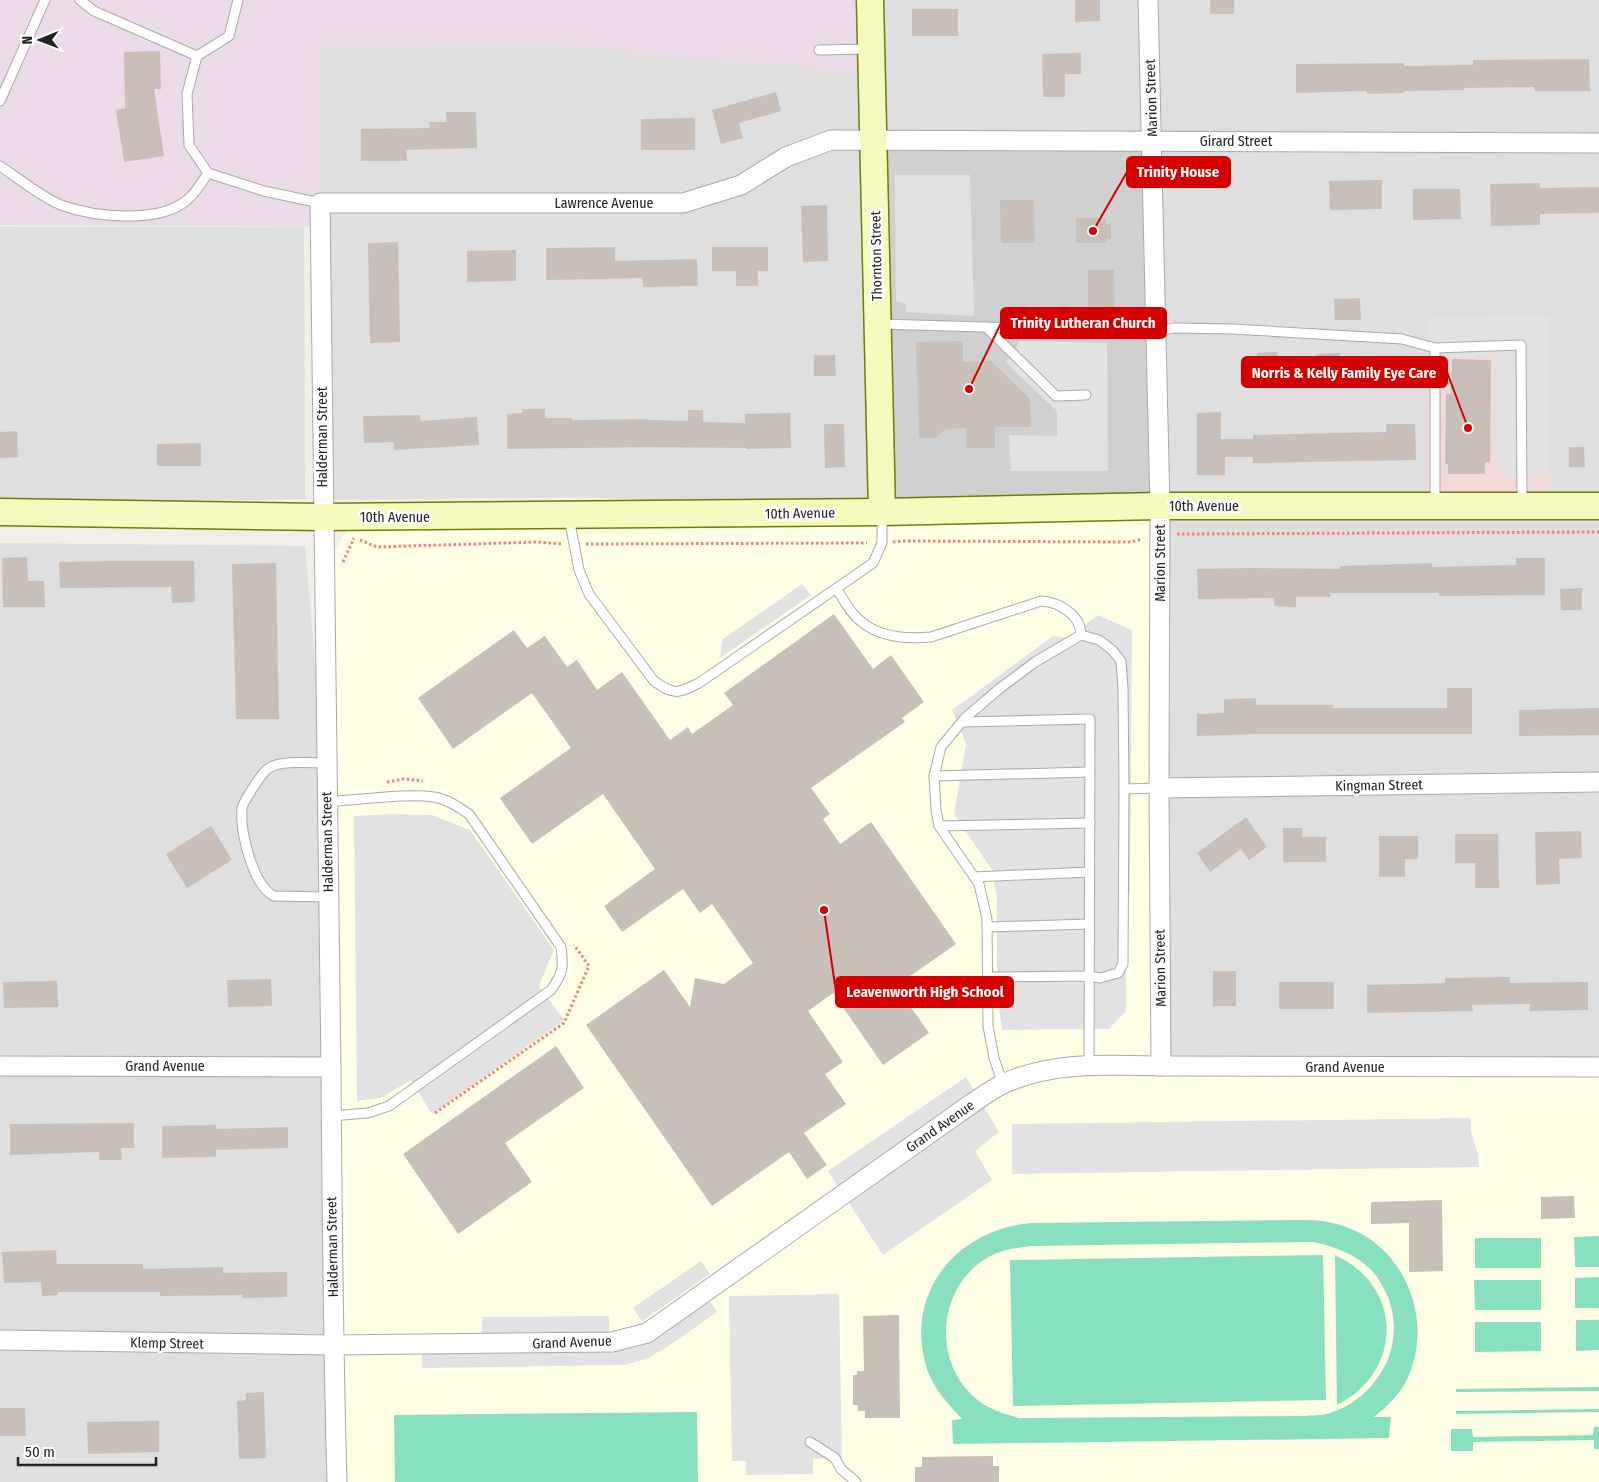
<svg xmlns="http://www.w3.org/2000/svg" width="1599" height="1482" font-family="'Fira Sans Condensed',sans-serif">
  <rect width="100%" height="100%" fill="#f2efe9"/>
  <g fill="#e0dfdf" fill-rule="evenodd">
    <path d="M 870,0 L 1599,0 L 1599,1067 L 1161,1066 L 882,512 L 582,497 L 334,500 L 320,227 L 319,47 L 545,44 ZM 1426,318 L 1549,468 L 1550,506 L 1427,356 Z"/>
    <polygon points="0,227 304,227 305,499 0,504"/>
    <polygon points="0,543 305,546 327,802 337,1482 0,1482"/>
  </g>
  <polygon fill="#f2dad9" points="1550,317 1550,506 1427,506 1427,356 1426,318"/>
  <polygon fill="#ebdbe8" points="0,0 870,0 872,73 545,44 319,47 320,227 0,225"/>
  <polygon fill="#ffffe5" points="1160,506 1161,1066 1599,1067 1599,1482 337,1482 327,802 334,551 350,525"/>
  <polygon fill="#d0d0d0" points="873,139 1153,141 1160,506 882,512"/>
  <g fill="#88e0be" fill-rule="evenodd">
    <path d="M 1304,1220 C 1322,1220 1339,1223 1356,1231 C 1412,1258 1435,1332 1403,1387 C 1395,1399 1385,1408 1374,1417 L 1391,1417 L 1389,1438 L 953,1444 L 952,1420 L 962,1419 C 948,1404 934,1389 927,1369 C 903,1294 956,1230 1031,1223 ZM 1314,1242 C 1335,1247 1353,1253 1369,1268 C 1377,1275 1382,1284 1386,1293 C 1409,1342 1379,1397 1330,1413 C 1322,1416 1312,1415 1303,1416 L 1019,1418 C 1001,1413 985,1408 972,1395 C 932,1357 939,1286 987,1258 C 1000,1250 1015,1248 1031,1246 Z"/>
    <polygon points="1599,1236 1599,1267 1575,1267 1574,1237"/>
    <rect x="1475" y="1238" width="66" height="30"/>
    <polygon points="1323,1255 1326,1400 1013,1406 1010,1260"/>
    <path d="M 1335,1255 C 1403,1286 1404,1371 1337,1405 Z"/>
    <polygon points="1599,1277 1599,1308 1575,1308 1575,1278"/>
    <polygon points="1474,1280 1541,1280 1541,1310 1475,1310"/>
    <polygon points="1576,1320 1599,1320 1599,1350 1576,1351"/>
    <polygon points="1475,1322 1541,1322 1541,1351 1475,1352"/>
    <polygon points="1599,1387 1599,1391 1456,1392 1456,1389"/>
    <polygon points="1599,1409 1599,1412 1456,1414 1456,1411"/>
    <polygon points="697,1412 698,1482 395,1482 394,1415"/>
    <polygon points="1594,1427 1599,1427 1599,1449 1594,1449 1594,1440 1473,1442 1473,1451 1451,1451 1451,1429 1472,1429 1473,1437 1593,1435"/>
  </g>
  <g fill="#e2e2e2">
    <polygon points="895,175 970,175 974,316 906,312 906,304 896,301"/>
    <polygon points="1550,317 1549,468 1532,477 1510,477 1495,468 1495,356 1427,356 1426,318"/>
    <polygon points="1020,341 1107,343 1108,471 1011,471 1009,435 1057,436 1057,411 1006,363"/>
    <polygon points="802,584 811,595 720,658 723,639"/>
    <polygon points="1098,615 1132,630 1130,893 1126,897 1126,1011 1109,1029 1002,1030 997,991 997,898 992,870 954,814 966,744 952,710 1053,636 1067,638"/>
    <polygon points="389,814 432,815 470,830 554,950 539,986 564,1020 432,1114 411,1080 381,1098 357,1101 354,816"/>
    <polygon points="966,1077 999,1132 975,1151 992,1180 883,1255 828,1171"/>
    <polygon points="1471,1118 1471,1132 1478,1154 1479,1167 1012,1174 1012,1124"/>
    <polygon points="701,1261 710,1274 642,1321 633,1308"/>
    <polygon points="839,1294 842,1458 813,1459 813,1474 746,1475 746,1461 732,1461 729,1296"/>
    <polygon points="708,1298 717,1312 667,1347 648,1358 625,1365 422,1368 422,1353 619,1350 636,1347"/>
    <polygon points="609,1316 609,1332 482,1333 482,1317"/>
  </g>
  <g fill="#c7bfb8">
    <polygon points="1075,0 1100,0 1100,21 1075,22"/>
    <rect x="1210" y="0" width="24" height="14"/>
    <rect x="912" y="9" width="46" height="27"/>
    <polygon points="160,51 161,89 154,89 164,156 124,162 116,110 125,108 124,52"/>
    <polygon points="1081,53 1081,74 1065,74 1065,97 1043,97 1042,54"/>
    <polygon points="1589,59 1590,91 1535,91 1534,87 1464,88 1464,90 1404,91 1404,93 1367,94 1367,91 1296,93 1296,64 1404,63 1404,66 1473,65 1473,60"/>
    <polygon points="776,92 781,111 739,123 743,138 721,144 712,110"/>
    <polygon points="446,112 476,112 477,148 406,150 407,161 361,161 361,129 430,128 429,122 447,122"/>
    <polygon points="695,118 695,150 641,150 641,119"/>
    <polygon points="1382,180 1382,209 1330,210 1329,181"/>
    <polygon points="1540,183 1540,188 1599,187 1599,213 1540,214 1540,225 1491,226 1490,184"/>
    <polygon points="1413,189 1460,189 1461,219 1413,220"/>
    <polygon points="1000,200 1034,200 1035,243 1001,243"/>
    <polygon points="827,205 828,261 803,262 801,206"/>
    <polygon points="1076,218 1106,218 1106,224 1111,224 1111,239 1107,239 1107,243 1076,243"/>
    <polygon points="398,242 400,342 370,343 368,243"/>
    <polygon points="615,247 615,261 697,259 698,286 643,287 642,278 546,280 546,248"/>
    <polygon points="712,247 768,247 768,271 758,271 758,286 736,286 736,271 712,271"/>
    <polygon points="516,250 516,281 467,282 467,251"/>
    <polygon points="1088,270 1114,270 1115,317 1088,317"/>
    <polygon points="1360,298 1361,320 1335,320 1334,299"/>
    <polygon points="963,341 963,362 991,361 1030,399 1031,427 995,427 995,448 966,448 966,428 946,429 935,438 919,438 916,342"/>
    <polygon points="1277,352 1278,387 1258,387 1257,353"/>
    <polygon points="1340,353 1340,379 1317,380 1316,354"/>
    <polygon points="814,355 835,355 836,376 814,376"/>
    <polygon points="1452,359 1491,360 1490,462 1485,462 1485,474 1448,474 1448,464 1445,464 1446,394 1451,394"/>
    <polygon points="522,409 545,409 545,418 572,418 572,420 648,419 649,420 688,421 688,410 703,410 703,422 745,423 745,414 790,413 791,448 746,449 746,448 649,447 507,449 507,414 522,413"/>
    <polygon points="1221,412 1221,439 1253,439 1253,435 1386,432 1386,424 1415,424 1416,460 1253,463 1253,457 1225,457 1225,475 1197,475 1197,413"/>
    <polygon points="420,415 421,421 477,417 479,445 394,450 394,442 364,443 363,416"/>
    <polygon points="824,424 844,424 845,467 825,468"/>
    <polygon points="17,431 18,457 0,458 0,432"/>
    <polygon points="201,443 201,466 157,466 157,444"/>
    <polygon points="1569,447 1584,447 1585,467 1569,467"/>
    <polygon points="27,557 28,581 44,581 45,607 3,607 2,558"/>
    <polygon points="1516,558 1545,558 1545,595 1439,596 1439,593 1330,593 1330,597 1296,597 1296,607 1274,606 1274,598 1198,599 1197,569 1254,568 1340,569 1340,566 1432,563 1432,567 1516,565"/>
    <polygon points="115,561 194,561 195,602 172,603 171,587 60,588 59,562"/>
    <polygon points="276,563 279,719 236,719 232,564"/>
    <polygon points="1582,588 1582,610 1561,610 1560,589"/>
    <polygon points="834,614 873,669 891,655 924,702 902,718 905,722 811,788 830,814 823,819 840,844 871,822 956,944 896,986 929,1033 883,1065 833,993 808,1011 843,1062 825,1074 846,1104 804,1133 827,1165 807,1179 789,1152 712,1206 586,1025 664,970 690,1007 695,978 724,984 753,963 712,904 700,913 683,889 622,932 604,906 655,869 603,794 532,844 500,798 571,748 532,693 453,749 418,698 514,630 527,648 545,636 567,667 577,660 597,690 622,672 670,740 688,727 692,734 733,705 724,693"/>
    <polygon points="1447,688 1472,688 1472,734 1257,734 1197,736 1197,714 1224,713 1224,699 1256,698 1256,705 1333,705 1333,708 1447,708"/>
    <polygon points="1599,708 1599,735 1519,736 1519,710"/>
    <polygon points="1246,817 1267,847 1249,860 1241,849 1210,872 1197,853"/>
    <polygon points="211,826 232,860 187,888 166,854"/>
    <polygon points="1283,828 1302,828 1302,837 1326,837 1326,862 1283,862"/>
    <polygon points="1581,831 1582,858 1559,859 1560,884 1536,885 1535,832"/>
    <polygon points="1455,834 1498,834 1499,888 1475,888 1475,863 1455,863"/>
    <polygon points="1379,836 1418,836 1418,859 1405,859 1405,877 1379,877"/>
    <rect x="1213" y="971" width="23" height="35"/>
    <polygon points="1510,977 1510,983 1588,982 1588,1010 1530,1011 1530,1004 1472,1005 1473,1011 1367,1013 1367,985 1445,983 1445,978"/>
    <polygon points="271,979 272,1006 228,1007 227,980"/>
    <polygon points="57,981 58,1007 4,1008 3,982"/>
    <rect x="1279" y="982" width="55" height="27"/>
    <polygon points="556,1046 584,1088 505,1143 532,1182 458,1234 403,1154"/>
    <polygon points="134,1123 134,1148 121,1148 122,1160 99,1160 99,1152 10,1155 10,1124"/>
    <polygon points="216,1125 216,1129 288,1127 288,1148 216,1150 216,1157 162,1158 162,1126"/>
    <polygon points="1574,1196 1575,1218 1541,1219 1541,1197"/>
    <polygon points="1442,1200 1443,1271 1409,1272 1409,1223 1371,1224 1371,1202"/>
    <polygon points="56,1250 57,1264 143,1264 143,1269 223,1267 223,1273 287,1272 287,1297 242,1298 242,1295 160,1296 160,1292 58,1292 58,1295 42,1296 41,1282 4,1283 2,1252"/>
    <polygon points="899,1315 900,1418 865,1418 865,1411 858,1411 858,1405 853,1405 853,1375 857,1375 857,1371 864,1371 863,1316"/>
    <polygon points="264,1392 266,1458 239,1459 237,1401 246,1400 246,1393"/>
    <polygon points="0,1408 25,1408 26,1436 0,1436"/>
    <polygon points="159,1421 159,1452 88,1454 87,1422"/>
    <polygon points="993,1456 993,1466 999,1466 999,1482 915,1482 915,1467 922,1467 922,1457"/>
  </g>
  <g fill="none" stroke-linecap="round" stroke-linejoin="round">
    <defs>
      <g id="lane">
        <polyline points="80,0 94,11 197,56"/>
        <polyline points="238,0 229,36 197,56 187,94 189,145 208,173 264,191 320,203"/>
        <polyline points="819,50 869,49"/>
        <polyline points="0,101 45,0"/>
        <path d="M 0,166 C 17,177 43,198 61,205 C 94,217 159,224 187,200 C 195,194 202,182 208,173"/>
        <polyline points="880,324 1156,332 1173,328 1233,329 1402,339 1435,348"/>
        <polyline points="986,327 1056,396 1086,395"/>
        <polyline points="1435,503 1435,348 1521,345 1522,503"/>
        <path d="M 569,518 L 579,570 L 589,594 L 654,681 C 674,695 677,694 699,683 L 873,563 L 882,543 L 882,515"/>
        <path d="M 837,589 C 844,601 852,615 863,623 C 882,638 909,639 931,637 L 1041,601 C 1059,602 1081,615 1081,635"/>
        <polyline points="962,722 1090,719 1089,1065"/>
        <path d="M 326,763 C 311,763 281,760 269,768 C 263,771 242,803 242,809 C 240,832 253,886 274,896 L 328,897"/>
        <polyline points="934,776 1090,772"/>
        <polyline points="1124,789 1159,788"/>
        <path d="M 327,802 C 358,800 404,793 434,797 C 447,799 458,807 469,814 L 561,947 C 564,968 563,973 551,990 L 389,1106 L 368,1113 L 331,1116"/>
        <polyline points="939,826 1090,823"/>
        <polyline points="974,877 1090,872"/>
        <polyline points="988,927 1089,924"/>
        <polyline points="988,977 1089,976 1100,978 1118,973 1123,964 1124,789 1123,688 1121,661 1112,650 1099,640 1081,635 1035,662 999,689 965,718 941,747 934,776 936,810 939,826 979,884 987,919 988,1026 994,1058 1003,1084"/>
        <polyline points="810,1442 835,1458 841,1469 856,1482"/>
      </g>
      <g id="street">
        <polyline points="1148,0 1160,506 1159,788 1161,1066"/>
        <polyline points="1159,788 1599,782"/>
        <polyline points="0,1066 331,1067"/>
        <path d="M 0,1340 L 333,1345 L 612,1342 L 647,1333 L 957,1114 C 972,1104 988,1091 1005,1083 C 1055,1061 1108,1065 1161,1066 L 1599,1067"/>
        <path d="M 337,1482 C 333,1345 332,1208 331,1071 C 328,781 321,492 320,203 L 683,203 L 741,185 L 786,157 L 831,140 L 1599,143"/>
      </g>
      <g id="secondary">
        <polyline points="870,0 882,512"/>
        <polyline points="0,512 322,517 882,512 1160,506 1599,506"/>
      </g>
    </defs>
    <use href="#lane" stroke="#a9a9a9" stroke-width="11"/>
    <use href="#street" stroke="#a9a9a9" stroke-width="21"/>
    <use href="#secondary" stroke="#707d05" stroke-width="29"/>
    <g stroke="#fa8072" stroke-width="3" stroke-dasharray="2.5 2.5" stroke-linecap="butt">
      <polyline points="1177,534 1599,532"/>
      <polyline points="360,540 377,547 537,542 562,544"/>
      <polyline points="893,542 905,541 1131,542 1142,539"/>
      <polyline points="586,544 867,543"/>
      <polyline points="343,562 354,538"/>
      <polyline points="387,782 404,779 423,781"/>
      <polyline points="435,1113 564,1023 589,966 574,945"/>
    </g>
    <use href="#lane" stroke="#fff" stroke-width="9"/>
    <use href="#street" stroke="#fff" stroke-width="19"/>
    <use href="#secondary" stroke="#f7fabf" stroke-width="26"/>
  </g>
  <g text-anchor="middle" stroke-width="5" stroke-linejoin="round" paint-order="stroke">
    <g font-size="14" fill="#222" stroke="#fff">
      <text transform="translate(1151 98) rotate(-92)" y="5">Marion Street</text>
      <text x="1236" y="146">Girard Street</text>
      <text x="604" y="208">Lawrence Avenue</text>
      <text transform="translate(876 256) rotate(-91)" y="5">Thornton Street</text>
      <text transform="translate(322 437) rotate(-90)" y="5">Halderman Street</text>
      <text x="1204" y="511">10th Avenue</text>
      <text transform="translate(800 513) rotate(-1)" y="5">10th Avenue</text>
      <text x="395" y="522">10th Avenue</text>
      <text transform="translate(1160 563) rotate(-90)" y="5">Marion Street</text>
      <text transform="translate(1379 785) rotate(-1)" y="5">Kingman Street</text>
      <text transform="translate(327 842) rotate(-91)" y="5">Halderman Street</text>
      <text transform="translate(1160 968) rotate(-91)" y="5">Marion Street</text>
      <text x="165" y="1071">Grand Avenue</text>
      <text x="1345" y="1072">Grand Avenue</text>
      <text transform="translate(940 1126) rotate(-35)" y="5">Grand Avenue</text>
      <text transform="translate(332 1247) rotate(-91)" y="5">Halderman Street</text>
      <text transform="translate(572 1342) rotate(-2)" y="5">Grand Avenue</text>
      <text transform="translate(167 1343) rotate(1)" y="5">Klemp Street</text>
    </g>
  </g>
  <path fill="none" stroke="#d40000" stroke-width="2" d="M1093 231L1127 172M969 389L1001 323M1468 428L1447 372M824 910L836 992"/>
  <g fill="#d40000" stroke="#fff" stroke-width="2">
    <circle cx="1093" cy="231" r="5"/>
    <circle cx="969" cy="389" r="5"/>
    <circle cx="1468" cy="428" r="5"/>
    <circle cx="824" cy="910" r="5"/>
  </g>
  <g fill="#d40000" stroke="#d40000" stroke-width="2">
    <rect x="1127" y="157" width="103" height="30" rx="5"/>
    <rect x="1001" y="308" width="165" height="30" rx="5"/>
    <rect x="1242" y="357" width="205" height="30" rx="5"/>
    <rect x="836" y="977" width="177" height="30" rx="5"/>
  </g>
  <g font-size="15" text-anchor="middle" font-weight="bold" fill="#fff">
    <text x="1178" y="177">Trinity House</text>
    <text x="1083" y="328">Trinity Lutheran Church</text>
    <text x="1344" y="378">Norris &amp; Kelly Family Eye Care</text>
    <text x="925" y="997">Leavenworth High School</text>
  </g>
  <g transform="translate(40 40) rotate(269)" stroke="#ffffff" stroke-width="4" paint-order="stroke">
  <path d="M0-4L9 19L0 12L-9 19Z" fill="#222222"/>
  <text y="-8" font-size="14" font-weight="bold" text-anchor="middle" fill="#222222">N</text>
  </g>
  <path d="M18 1457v8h138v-8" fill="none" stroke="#222222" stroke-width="2.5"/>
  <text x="25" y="1457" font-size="15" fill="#222222" stroke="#ffffff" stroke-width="4" paint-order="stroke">50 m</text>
</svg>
